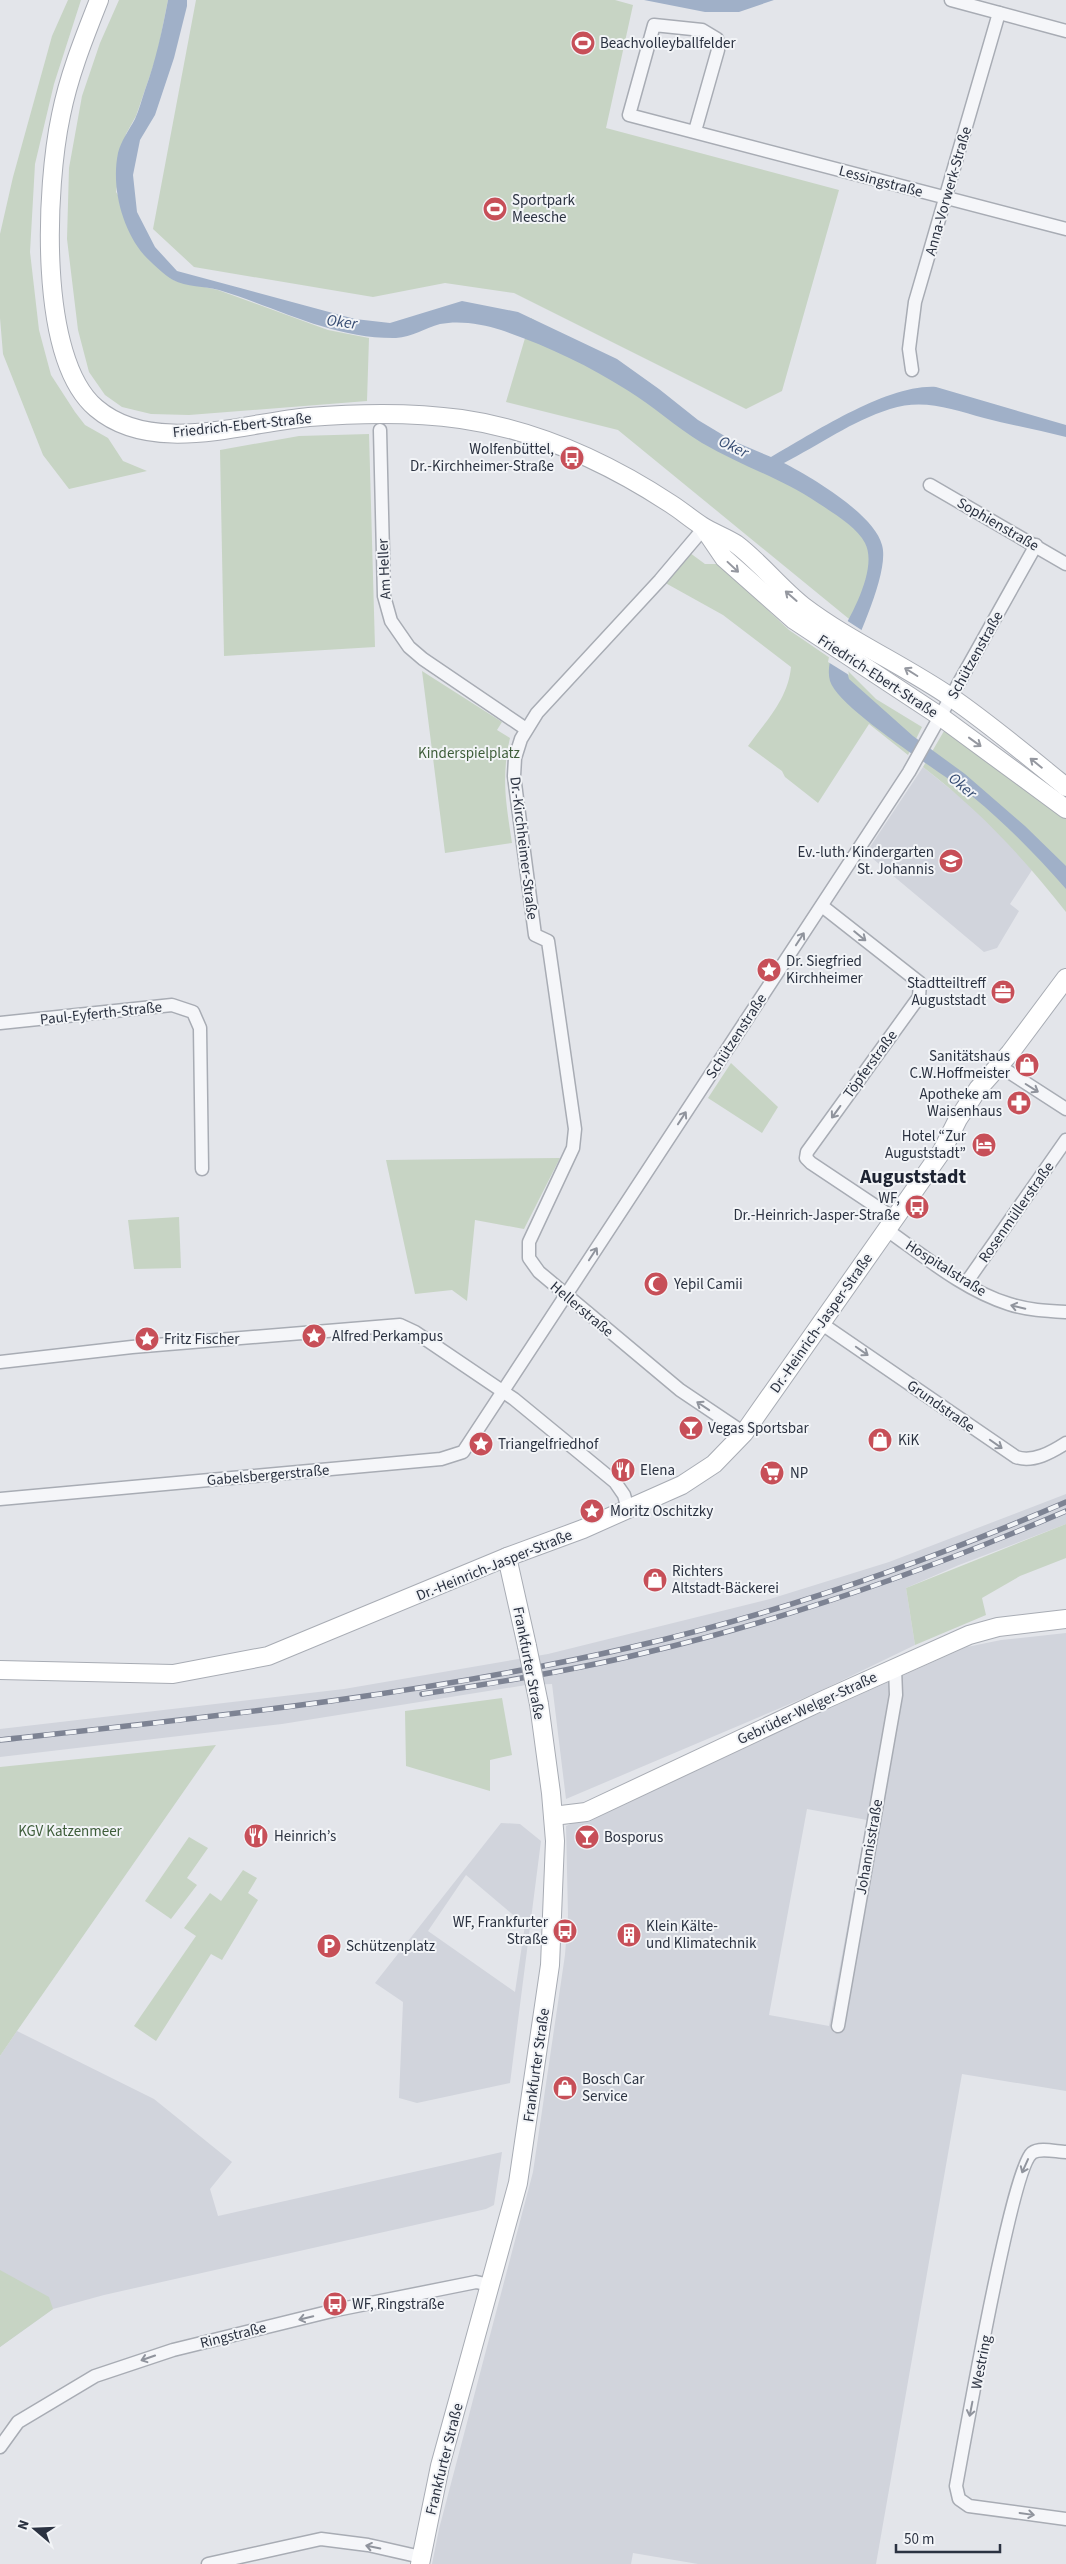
<svg xmlns="http://www.w3.org/2000/svg" width="1066" height="2564" font-family="'Source Sans 3',sans-serif">
  <rect width="100%" height="100%" fill="#e3e5ea"/>
  <g fill="#d1d4dc" fill-rule="evenodd">
    <polygon points="923,767 970,805 1012,846 1032,870 1010,904 1019,911 997,948 984,952 866,853"/>
    <polygon points="1066,1494 1066,1524 959,1565 906,1588 915,1645 818,1692 566,1799 552,1684 526,1685 282,1724 0,1757 0,1729 344,1689 548,1654 770,1599 889,1562"/>
    <path d="M 1066,1633 L 1066,2091 L 962,2074 L 876,2564 L 698,2564 L 633,2553 L 631,2564 L 432,2564 L 439,2529 L 533,2172 L 565,1955 L 568,1915 L 566,1826 L 967,1647 L 1001,1640 ZM 807,1809 L 867,1820 L 829,2026 L 769,2015 Z"/>
    <path d="M 501,1823 L 520,1824 L 541,1841 L 510,2083 L 417,2103 L 399,2098 L 403,2002 L 375,1983 ZM 466,1875 L 525,1925 L 515,1992 L 428,1931 Z"/>
    <polygon points="17,2031 154,2099 232,2162 210,2189 218,2216 502,2152 494,2205 486,2209 104,2295 53,2309 0,2347 0,2056"/>
  </g>
  <g fill="#c7d4c4">
    <polygon points="68,0 81,0 54,84 35,164 30,252 39,330 51,375 75,412 85,425 108,438 123,461 147,471 69,489 43,455 3,354 0,318 0,234 13,177 52,36"/>
    <polygon points="119,0 168,0 157,55 136,116 126,134 116,192 173,280 218,290 328,330 369,338 367,401 189,415 151,414 122,407 105,395 89,372 78,330 67,239 69,168 82,96 100,43"/>
    <polygon points="196,0 615,0 633,5 606,128 839,190 782,391 746,409 514,293 445,283 373,297 194,267 153,229"/>
    <polygon points="531,318 730,446 770,462 873,543 875,568 854,623 618,430 506,402"/>
    <polygon points="369,434 375,647 224,656 220,450 299,436"/>
    <path d="M 686,550 L 705,564 L 719,564 L 789,630 L 846,669 L 876,699 L 922,727 L 908,755 L 869,724 L 818,803 L 785,777 L 782,771 L 748,746 C 766,721 788,699 791,667 L 723,615 L 660,580 Z"/>
    <path d="M 422,671 L 502,722 L 497,730 L 510,738 C 501,778 506,803 512,843 L 445,853 Z"/>
    <path d="M 944,731 L 955,733 L 1066,819 L 1066,912 C 1023,857 978,809 923,767 Z"/>
    <polygon points="731,1063 778,1107 762,1133 708,1098"/>
    <polygon points="560,1158 524,1229 475,1220 467,1301 452,1290 415,1294 386,1160"/>
    <polygon points="179,1217 181,1268 134,1269 128,1220"/>
    <polygon points="1066,1524 1066,1558 1020,1576 982,1598 986,1615 915,1645 906,1588"/>
    <polygon points="502,1698 512,1755 490,1760 490,1791 406,1766 405,1711"/>
    <polygon points="216,1745 17,2031 0,2056 0,1767"/>
    <polygon points="189,1837 208,1848 187,1878 197,1885 171,1919 145,1901"/>
    <polygon points="243,1870 257,1878 248,1893 258,1900 222,1960 211,1954 156,2041 134,2026 196,1936 184,1928 210,1893 221,1901"/>
    <polygon points="0,2270 49,2297 53,2309 0,2347"/>
  </g>
  <g fill="#a0b0c8">
    <path d="M 168,0 L 187,0 L 187,6 L 174,58 L 155,115 L 140,140 L 133,175 L 137,212 L 155,247 L 177,271 L 355,319 L 390,323 L 462,301 L 518,312 L 617,359 L 659,389 L 698,420 L 733,441 L 771,457 C 814,433 887,384 936,387 L 1066,425 L 1066,437 C 1039,430 1011,425 984,418 C 952,409 923,398 890,409 C 852,421 819,445 784,463 C 811,477 874,514 882,545 C 890,572 856,641 846,668 L 849,679 L 913,736 L 965,774 L 1025,826 L 1066,866 L 1066,889 C 1037,856 1007,825 973,797 C 945,774 839,710 830,681 C 826,667 833,649 839,637 C 852,614 878,568 865,543 C 857,527 833,513 818,503 C 781,478 741,466 702,443 C 676,427 653,406 627,390 C 588,365 545,345 501,330 C 483,324 459,320 440,324 C 425,328 412,337 396,338 C 333,339 278,308 219,290 C 205,286 186,287 173,280 C 164,275 151,262 144,255 C 122,229 111,187 118,153 C 121,141 129,130 135,119 C 139,110 142,99 145,90 C 156,60 162,31 168,0 Z"/>
    <polygon points="644,0 774,0 739,12 705,12"/>
  </g>
  <polygon fill="#e3e5ea" points="846,620 863,631 848,669 849,675 828,662 831,647"/>
  <g fill="none" stroke-linecap="round" stroke-linejoin="round">
    <defs>
      <g id="street">
        <polyline points="951,0 1066,31"/>
        <polyline points="695,131 718,50 717,39 702,30 654,25 629,115 1066,229"/>
        <polyline points="912,370 909,349 915,302 999,13"/>
        <polyline points="380,430 384,596 391,621 409,647 423,659 526,729"/>
        <polyline points="930,485 1066,564"/>
        <polyline points="704,528 660,580 537,713 521,739 515,758 514,776 535,935 548,941 575,1129 573,1148 529,1242 529,1258 539,1272 680,1390 744,1433"/>
        <polyline points="822,906 920,983 919,997 807,1152 806,1158 811,1163 895,1219"/>
        <polyline points="0,1023 172,1005 193,1012 200,1028 202,1169"/>
        <polyline points="998,1065 1066,1109"/>
        <path d="M 887,1230 C 924,1256 964,1290 1009,1304 C 1027,1310 1047,1311 1066,1312"/>
        <polyline points="966,1283 1066,1140"/>
        <path d="M 822,1324 L 1016,1457 C 1033,1463 1052,1452 1066,1443"/>
        <polyline points="0,1362 132,1347 400,1325 415,1332 514,1399 615,1482 624,1495 628,1509"/>
        <polyline points="0,1499 441,1459 463,1452 909,772 1036,545"/>
        <polyline points="838,2026 896,1695 895,1668"/>
        <path d="M 1066,2152 C 1057,2152 1040,2147 1032,2153 C 1012,2168 964,2443 956,2486 L 959,2499 L 969,2506 L 1066,2519"/>
        <polyline points="0,2447 18,2422 95,2376 173,2350 336,2310 476,2282 490,2285"/>
        <polyline points="208,2564 321,2539 368,2545 421,2557"/>
      </g>
      <g id="secondary">
        <path d="M 99,0 C 84,38 69,75 61,115 C 46,185 37,358 96,408 C 152,456 243,423 309,417 C 359,413 412,412 461,419 C 538,430 607,462 671,504 C 682,511 691,519 702,526 C 713,533 725,537 736,544 C 760,562 779,587 803,606 C 849,641 904,665 952,698 C 991,725 1029,757 1066,787"/>
        <polyline points="705,530 724,558 794,620 941,717 1066,809"/>
        <polyline points="507,1557 527,1646"/>
        <polyline points="0,1670 173,1674 268,1656 507,1557 583,1529 682,1485 714,1464 744,1433 942,1151 958,1119 978,1089 1010,1053 1066,978"/>
        <polyline points="553,1816 586,1812 826,1699 969,1635 998,1627 1066,1619"/>
        <polyline points="420,2564 440,2466 518,2183 550,1965 555,1841 551,1793 539,1704"/>
      </g>
    </defs>
    <use href="#street" stroke="#a8acb4" stroke-width="15"/>
    <use href="#secondary" stroke="#a8acb4" stroke-width="20"/>
    <use href="#street" stroke="#f5f6f9" stroke-width="12"/>
    <use href="#secondary" stroke="#fff" stroke-width="18"/>
    <defs>
      <g id="rail">
        <path d="M 422,1694 C 496,1683 571,1671 644,1653 C 788,1619 931,1569 1066,1511"/>
        <path d="M 0,1740 C 211,1717 425,1695 632,1647 C 780,1613 927,1562 1066,1502"/>
      </g>
    </defs>
    <use href="#rail" stroke="#7d8393" stroke-width="5.5"/>
    <use href="#rail" stroke="#f2f4f7" stroke-width="4" stroke-dasharray="11" stroke-linecap="butt"/>
    <defs>
      <polyline id="secondary-bridge" points="527,1646 539,1704"/>
    </defs>
    <use href="#secondary-bridge" stroke="#a8acb4" stroke-width="20" stroke-linecap="butt"/>
    <use href="#secondary-bridge" stroke="#fff" stroke-width="18"/>
  </g>
  <defs><path id="oneway-shaft" d="M-6 0H5M1.5-3L5.5 0L1.5 3" fill="none" stroke-width="1.6" stroke-linecap="round" stroke-linejoin="round" transform="scale(1.25)"/></defs>
  <g stroke="#9598a0">
    <use href="#oneway-shaft" transform="translate(733 567) rotate(43)"/>
    <use href="#oneway-shaft" transform="translate(791 596) rotate(-139)"/>
    <use href="#oneway-shaft" transform="translate(911 672) rotate(-148)"/>
    <use href="#oneway-shaft" transform="translate(975 742) rotate(36)"/>
    <use href="#oneway-shaft" transform="translate(1036 763) rotate(-141)"/>
  </g>
  <g stroke="#90949d">
    <use href="#oneway-shaft" transform="translate(860 936) rotate(39)"/>
    <use href="#oneway-shaft" transform="translate(800 939) rotate(-57)"/>
    <use href="#oneway-shaft" transform="translate(1032 1088) rotate(32)"/>
    <use href="#oneway-shaft" transform="translate(836 1112) rotate(126)"/>
    <use href="#oneway-shaft" transform="translate(682 1118) rotate(-57)"/>
    <use href="#oneway-shaft" transform="translate(593 1254) rotate(-57)"/>
    <use href="#oneway-shaft" transform="translate(1018 1307) rotate(-166)"/>
    <use href="#oneway-shaft" transform="translate(862 1351) rotate(35)"/>
    <use href="#oneway-shaft" transform="translate(703 1406) rotate(-146)"/>
    <use href="#oneway-shaft" transform="translate(996 1444) rotate(35)"/>
    <use href="#oneway-shaft" transform="translate(1025 2166) rotate(114)"/>
    <use href="#oneway-shaft" transform="translate(306 2318) rotate(166)"/>
    <use href="#oneway-shaft" transform="translate(148 2358) rotate(161)"/>
    <use href="#oneway-shaft" transform="translate(971 2409) rotate(101)"/>
    <use href="#oneway-shaft" transform="translate(1027 2514) rotate(8)"/>
    <use href="#oneway-shaft" transform="translate(373 2547) rotate(-168)"/>
  </g>
  <defs>
    <symbol id="stadium-disc" viewBox="-11 -11 22 22"><circle r="9.5" fill="#c74f58" stroke="#f2f4f7"/><path d="M0-5a6.5 5 0 1 0 0 10a6.5 5 0 1 0 0-10ZM-3.5-1.8h7v3.6h-7Z" fill="#fff"/></symbol>
    <symbol id="bus-disc" viewBox="-11 -11 22 22"><circle r="9.5" fill="#c74f58" stroke="#f2f4f7"/><path d="M-5-6H5V4H4V6H2V4H-2V6H-4V4H-5ZM-3.5-4V0h7V-4ZM-3.5 1.2v1.5H-2V1.2ZM2 1.2v1.5H3.5V1.2Z" fill="#fff"/></symbol>
    <symbol id="school-disc" viewBox="-11 -11 22 22"><circle r="9.5" fill="#c74f58" stroke="#f2f4f7"/><path d="M0-5L7-2L0 1L-7-2ZM-4 1L0 2.5L4 1V4Q0 6-4 4Z" fill="#fff"/></symbol>
    <symbol id="sight-disc" viewBox="-11 -11 22 22"><circle r="9.5" fill="#c74f58" stroke="#f2f4f7"/><path d="M0-6L1.8-2.2L6-1.7L2.9 1.2L3.7 5.4L0 3.3L-3.7 5.4L-2.9 1.2L-6-1.7L-1.8-2.2Z" fill="#fff"/></symbol>
    <symbol id="office-disc" viewBox="-11 -11 22 22"><circle r="9.5" fill="#c74f58" stroke="#f2f4f7"/><path d="M-6-3h4V-5.5h4V-3h4V5H-6ZM-1-4.5V-3h2v-1.5ZM-6 0V1H6V0Z" fill="#fff"/></symbol>
    <symbol id="shop-disc" viewBox="-11 -11 22 22"><circle r="9.5" fill="#c74f58" stroke="#f2f4f7"/><path d="M-5-2.5h2.3a2.7 3.5 0 0 1 5.4 0H5L5.5 6h-11ZM-1.5-2.5h3a1.5 2.3 0 0 0-3 0Z" fill="#fff"/></symbol>
    <symbol id="pharmacy-disc" viewBox="-11 -11 22 22"><circle r="9.5" fill="#c74f58" stroke="#f2f4f7"/><path d="M-2-6h4v4h4v4h-4v4h-4v-4h-4v-4h4Z" fill="#fff"/></symbol>
    <symbol id="hotel-disc" viewBox="-11 -11 22 22"><circle r="9.5" fill="#c74f58" stroke="#f2f4f7"/><path d="M-6-4.5h1.5V1H6V5H4.5V3h-9V5H-6ZM-4 0a1.8 1.8 0 1 1 3.6 0ZM.5 0V-2.5h3Q6-2.5 6 0Z" fill="#fff"/></symbol>
    <symbol id="mosque-disc" viewBox="-11 -11 22 22"><circle r="9.5" fill="#c74f58" stroke="#f2f4f7"/><path d="M3.5-4.9A6 6 0 1 0 3.5 4.9A5 5 0 1 1 3.5-4.9Z" fill="#fff"/></symbol>
    <symbol id="bar-disc" viewBox="-11 -11 22 22"><circle r="9.5" fill="#c74f58" stroke="#f2f4f7"/><path d="M-6-5H6L.8 .8V4.5H3.5V6h-7V4.5H-.8V.8Z" fill="#fff"/></symbol>
    <symbol id="restaurant-disc" viewBox="-11 -11 22 22"><circle r="9.5" fill="#c74f58" stroke="#f2f4f7"/><path d="M-5-6h1v4h1v-4h1v4h1v-4h1v5L-1.5 .5V6h-2V.5L-5-1ZM5-6V6H3V1.5H1.5Q1.5-4 5-6Z" fill="#fff"/></symbol>
    <symbol id="supermarket-disc" viewBox="-11 -11 22 22"><circle r="9.5" fill="#c74f58" stroke="#f2f4f7"/><path d="M-6-5.5h2.5l.6 2H6L4.5 2H-2.5L-4.4-4H-6ZM-1.5 3.2a1.3 1.3 0 1 0 .1 0ZM3 3.2a1.3 1.3 0 1 0 .1 0Z" fill="#fff"/></symbol>
    <symbol id="building-disc" viewBox="-11 -11 22 22"><circle r="9.5" fill="#c74f58" stroke="#f2f4f7"/><path d="M-4-6H4V6H1V3H-1V6H-4ZM-2.5-4.3h1.7v1.8h-1.7ZM.8-4.3h1.7v1.8H.8ZM-2.5-1h1.7V.8h-1.7ZM.8-1h1.7V.8H.8Z" fill="#fff"/></symbol>
    <symbol id="parking-disc" viewBox="-11 -11 22 22"><circle r="9.5" fill="#c74f58" stroke="#f2f4f7"/><path d="M-3.5-5.5H1a3.5 3.5 0 0 1 0 7H-1V5.5H-3.5ZM-1-3.4V-.6H.8a1.4 1.4 0 0 0 0-2.8Z" fill="#fff"/></symbol>
  </defs>
  <g fill-rule="evenodd">
    <use href="#stadium-disc" x="569" y="29" width="28" height="28"/>
    <use href="#stadium-disc" x="481" y="195" width="28" height="28"/>
    <use href="#bus-disc" x="558" y="444" width="28" height="28"/>
    <use href="#school-disc" x="937" y="847" width="28" height="28"/>
    <use href="#sight-disc" x="755" y="956" width="28" height="28"/>
    <use href="#office-disc" x="989" y="978" width="28" height="28"/>
    <use href="#shop-disc" x="1013" y="1051" width="28" height="28"/>
    <use href="#pharmacy-disc" x="1005" y="1089" width="28" height="28"/>
    <use href="#hotel-disc" x="970" y="1131" width="28" height="28"/>
    <use href="#bus-disc" x="903" y="1193" width="28" height="28"/>
    <use href="#mosque-disc" x="642" y="1270" width="28" height="28"/>
    <use href="#sight-disc" x="300" y="1322" width="28" height="28"/>
    <use href="#sight-disc" x="133" y="1325" width="28" height="28"/>
    <use href="#bar-disc" x="677" y="1414" width="28" height="28"/>
    <use href="#shop-disc" x="866" y="1426" width="28" height="28"/>
    <use href="#sight-disc" x="467" y="1430" width="28" height="28"/>
    <use href="#restaurant-disc" x="609" y="1456" width="28" height="28"/>
    <use href="#supermarket-disc" x="758" y="1459" width="28" height="28"/>
    <use href="#sight-disc" x="578" y="1497" width="28" height="28"/>
    <use href="#shop-disc" x="641" y="1566" width="28" height="28"/>
    <use href="#restaurant-disc" x="242" y="1822" width="28" height="28"/>
    <use href="#bar-disc" x="573" y="1823" width="28" height="28"/>
    <use href="#bus-disc" x="551" y="1917" width="28" height="28"/>
    <use href="#building-disc" x="615" y="1921" width="28" height="28"/>
    <use href="#parking-disc" x="315" y="1932" width="28" height="28"/>
    <use href="#shop-disc" x="551" y="2074" width="28" height="28"/>
    <use href="#bus-disc" x="321" y="2290" width="28" height="28"/>
  </g>
  <g text-anchor="middle" stroke-width="4" stroke-linejoin="round" paint-order="stroke">
    <g font-size="15" fill="#2b3241" stroke="#f2f4f7" text-anchor="start">
      <text x="600" y="48">Beachvolleyballfelder</text>
      <text x="512" y="205">Sportpark<tspan x="512" dy="17">Meesche</tspan></text>
      <text x="554" y="454" text-anchor="end">Wolfenbüttel,<tspan x="554" dy="17">Dr.-Kirchheimer-Straße</tspan></text>
      <text x="934" y="857" text-anchor="end">Ev.-luth. Kindergarten<tspan x="934" dy="17">St. Johannis</tspan></text>
      <text x="786" y="966">Dr. Siegfried<tspan x="786" dy="17">Kirchheimer</tspan></text>
      <text x="986" y="988" text-anchor="end">Stadtteiltreff<tspan x="986" dy="17">Auguststadt</tspan></text>
      <text x="1010" y="1061" text-anchor="end">Sanitätshaus<tspan x="1010" dy="17">C.W.Hoffmeister</tspan></text>
      <text x="1002" y="1099" text-anchor="end">Apotheke am<tspan x="1002" dy="17">Waisenhaus</tspan></text>
      <text x="966" y="1141" text-anchor="end">Hotel “Zur<tspan x="966" dy="17">Auguststadt”</tspan></text>
      <text x="900" y="1203" text-anchor="end">WF,<tspan x="900" dy="17">Dr.-Heinrich-Jasper-Straße</tspan></text>
      <text x="674" y="1289">Yeþil Camii</text>
      <text x="332" y="1341">Alfred Perkampus</text>
      <text x="164" y="1344">Fritz Fischer</text>
      <text x="708" y="1433">Vegas Sportsbar</text>
      <text x="898" y="1445">KiK</text>
      <text x="498" y="1449">Triangelfriedhof</text>
      <text x="640" y="1475">Elena</text>
      <text x="790" y="1478">NP</text>
      <text x="610" y="1516">Moritz Oschitzky</text>
      <text x="672" y="1576">Richters<tspan x="672" dy="17">Altstadt-Bäckerei</tspan></text>
      <text x="274" y="1841">Heinrich’s</text>
      <text x="604" y="1842">Bosporus</text>
      <text x="548" y="1927" text-anchor="end">WF, Frankfurter<tspan x="548" dy="17">Straße</tspan></text>
      <text x="646" y="1931">Klein Kälte-<tspan x="646" dy="17">und Klimatechnik</tspan></text>
      <text x="346" y="1951">Schützenplatz</text>
      <text x="582" y="2084">Bosch Car<tspan x="582" dy="17">Service</tspan></text>
      <text x="352" y="2309">WF, Ringstraße</text>
    </g>
    <g font-size="15" fill="#2b3241" stroke="#f2f4f7">
      <text transform="translate(881 181) rotate(15)" y="5">Lessingstraße</text>
      <text transform="translate(948 191) rotate(-74)" y="5">Anna-Vorwerk-Straße</text>
      <text transform="translate(242 425) rotate(-6)" y="5">Friedrich-Ebert-Straße</text>
      <text transform="translate(998 524) rotate(30)" y="5">Sophienstraße</text>
      <text transform="translate(384 569) rotate(-93)" y="5">Am Heller</text>
      <text transform="translate(975 655) rotate(-61)" y="5">Schützenstraße</text>
      <text transform="translate(878 676) rotate(33)" y="5">Friedrich-Ebert-Straße</text>
      <text transform="translate(524 848) rotate(83)" y="5">Dr.-Kirchheimer-Straße</text>
      <text transform="translate(101 1013) rotate(-6)" y="5">Paul-Eyferth-Straße</text>
      <text transform="translate(736 1036) rotate(-57)" y="5">Schützenstraße</text>
      <text transform="translate(870 1064) rotate(-54)" y="5">Töpferstraße</text>
      <text transform="translate(1016 1212) rotate(-55)" y="5">Rosenmüllerstraße</text>
      <text transform="translate(946 1268) rotate(32)" y="5">Hospitalstraße</text>
      <text transform="translate(582 1309) rotate(40)" y="5">Hellerstraße</text>
      <text transform="translate(821 1323) rotate(-55)" y="5">Dr.-Heinrich-Jasper-Straße</text>
      <text transform="translate(941 1406) rotate(35)" y="5">Grundstraße</text>
      <text transform="translate(268 1475) rotate(-5)" y="5">Gabelsbergerstraße</text>
      <text transform="translate(494 1565) rotate(-22)" y="5">Dr.-Heinrich-Jasper-Straße</text>
      <text transform="translate(529 1663) rotate(79)" y="5">Frankfurter Straße</text>
      <text transform="translate(807 1708) rotate(-25)" y="5">Gebrüder-Welger-Straße</text>
      <text transform="translate(869 1847) rotate(-80)" y="5">Johannisstraße</text>
      <text transform="translate(536 2065) rotate(-82)" y="5">Frankfurter Straße</text>
      <text transform="translate(233 2335) rotate(-14)" y="5">Ringstraße</text>
      <text transform="translate(981 2362) rotate(-79)" y="5">Westring</text>
      <text transform="translate(444 2459) rotate(-76)" y="5">Frankfurter Straße</text>
    </g>
    <g font-size="15" fill="#3d5c39" stroke="#f2f4f7">
      <text x="469" y="758">Kinderspielplatz</text>
      <text x="70" y="1836">KGV Katzenmeer</text>
    </g>
    <g font-size="16" font-style="italic" fill="#374d73" stroke="#f2f4f7">
      <text transform="translate(342 321) rotate(7)" y="6">Oker</text>
      <text transform="translate(734 446) rotate(26)" y="6">Oker</text>
      <text transform="translate(963 785) rotate(40)" y="6">Oker</text>
    </g>
    <g font-size="20" font-weight="bold" fill="#1d2332" stroke="#f2f4f7">
      <text x="913" y="1183">Auguststadt</text>
    </g>
  </g>
  <g transform="translate(35 2529) rotate(289)" stroke="#f2f4f7" stroke-width="4" paint-order="stroke">
  <path d="M0-4L9 19L0 12L-9 19Z" fill="#2b3241"/>
  <text y="-8" font-size="14" font-weight="bold" text-anchor="middle" fill="#2b3241">N</text>
  </g>
  <path d="M896 2544v8h104v-8" fill="none" stroke="#2b3241" stroke-width="2.5"/>
  <text x="904" y="2544" font-size="15" fill="#2b3241" stroke="#f2f4f7" stroke-width="4" paint-order="stroke">50 m</text>
</svg>
